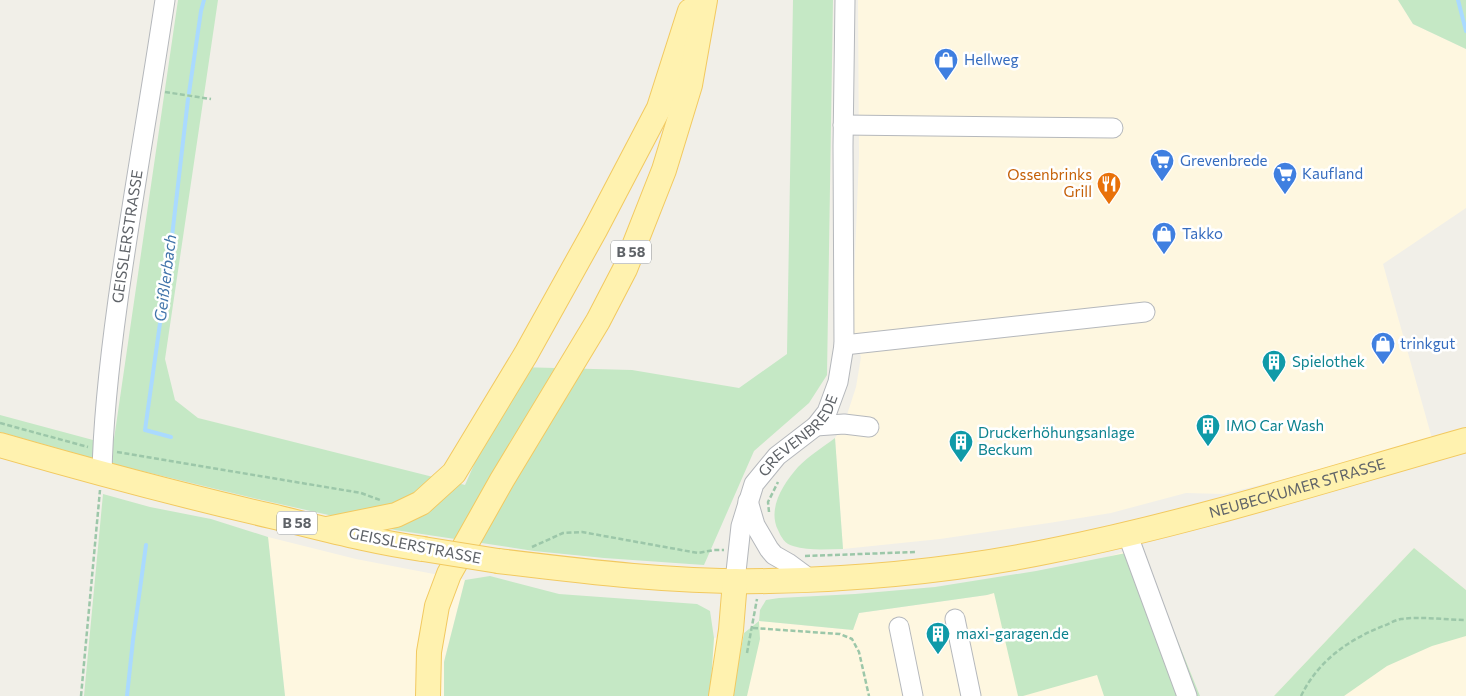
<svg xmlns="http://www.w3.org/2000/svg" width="1466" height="696" font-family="Commissioner,sans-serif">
  <rect width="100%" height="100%" fill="#f1efe8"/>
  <g fill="#fef7e0">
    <polygon points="858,0 1398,0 1413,24 1466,49 1466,208 1383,264 1433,442 1224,494 1186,493 1111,513 1049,523 940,539 843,549 835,438 844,424 856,387 861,357 852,329 859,157"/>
    <polygon points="268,537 356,559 465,580 444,662 444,696 285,696"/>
    <polygon points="1139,547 1200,696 710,696 714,638 744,633 759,621 853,630 859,613 987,595"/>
    <polygon points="1414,548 1466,590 1466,696 1274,696"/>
  </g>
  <g fill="#c5e8c5">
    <polygon points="178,0 218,0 165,359 175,400 198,418 465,485 517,367 632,370 739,388 787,354 793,0 833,0 827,375 809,403 754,451 704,565 604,558 534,551 395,530 253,498 113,464 0,432 0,415 93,440 114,439"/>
    <polygon points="1398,0 1466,0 1466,49 1413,24"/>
    <path d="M 835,438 L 843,549 C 827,549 809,551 793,546 C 785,544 781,537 778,530 C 767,508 784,483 798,467 C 809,456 823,447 835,438 Z"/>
    <polygon points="103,494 150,507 211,519 268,537 285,696 84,696"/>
    <polygon points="1414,548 1466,590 1466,636 1432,646 1387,666 1344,696 1274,696"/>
    <polygon points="1141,550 1200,696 1104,696 1097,675 1023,696 1018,696 994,593 987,595 859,613 853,630 759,621 760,639 747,696 732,696 744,633 759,621 760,610 766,600 779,598 855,594 935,587 1036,571"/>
    <polygon points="490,576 559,594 697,604 710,611 714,638 710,696 444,696 444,662 465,580"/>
  </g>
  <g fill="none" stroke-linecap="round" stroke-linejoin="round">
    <g stroke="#aadaff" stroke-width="4">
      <polyline points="1458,0 1466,31"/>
      <polyline points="189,93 201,11 204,0"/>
      <polyline points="171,437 145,430 171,245 188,99"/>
      <polyline points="127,696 133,640 146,545"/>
    </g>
    <defs>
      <g id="minor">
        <polyline points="843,125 1113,128"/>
        <polyline points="844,345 1145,312"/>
        <polyline points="816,426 844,424 869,427"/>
        <path id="s1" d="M 102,474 C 103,416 110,358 118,300 C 132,200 150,100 165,0"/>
        <polyline points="748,501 755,525 769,549 774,555 788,563 811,580"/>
        <polyline points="1127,533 1187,696"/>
        <path id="s2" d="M 735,581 L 741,526 L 754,484 L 777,456 L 816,426 L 827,412 L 838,382 L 844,345 L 843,146 L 845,0"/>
        <polyline points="955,619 971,696"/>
        <polyline points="899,627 913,696"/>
      </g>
      <g id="major">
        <path d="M 0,445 C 90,471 180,495 271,516 C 321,528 372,542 423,549"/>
        <polyline points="327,529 396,515 421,503 454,473 526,354 595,230 659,108 690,11"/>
        <path id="s3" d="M 498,561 C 588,572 678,583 769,581 C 863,579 958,570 1050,551 C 1191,523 1328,479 1466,440"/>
        <polyline points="428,696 429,652 437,606 449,574 502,480 598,321 625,269 664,170 690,85 705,0"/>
        <polyline points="721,696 731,630 735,581"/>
      </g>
    </defs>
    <use href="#minor" stroke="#b5b8bc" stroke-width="21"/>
    <use href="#major" stroke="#f2c960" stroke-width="26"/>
    <g stroke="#9cc7a9" stroke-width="2.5" stroke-dasharray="5 2.5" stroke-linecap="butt">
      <polyline points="165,92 211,99"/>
      <polyline points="0,423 88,447"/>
      <polyline points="117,452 361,493 380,500"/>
      <polyline points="769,512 768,502 778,482"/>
      <polyline points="532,547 563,533 582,532 698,553 714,550 724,550"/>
      <polyline points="805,556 916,552"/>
      <polyline points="753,628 840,634 852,639 859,652 869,696"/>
      <polyline points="747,653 757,599"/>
      <polyline points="81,696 100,490"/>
      <path d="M 1301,696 C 1318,661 1348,640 1383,626 C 1389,624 1395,620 1401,619 C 1422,616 1445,620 1466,620"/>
    </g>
    <use href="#minor" stroke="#fff" stroke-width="19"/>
    <use href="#major" stroke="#fff2af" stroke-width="24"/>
    <defs>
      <polyline id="major-bridge" points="423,549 498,561"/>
    </defs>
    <use href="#major-bridge" stroke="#f2c960" stroke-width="26" stroke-linecap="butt"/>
    <use href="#major-bridge" stroke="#fff2af" stroke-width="24"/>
  </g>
  <defs>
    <symbol id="shop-pin" viewBox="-11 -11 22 30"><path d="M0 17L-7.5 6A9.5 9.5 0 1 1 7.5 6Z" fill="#3f7fe0" stroke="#fff"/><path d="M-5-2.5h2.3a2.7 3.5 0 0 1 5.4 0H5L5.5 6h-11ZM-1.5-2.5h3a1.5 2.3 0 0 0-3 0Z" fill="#fff"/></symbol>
    <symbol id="supermarket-pin" viewBox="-11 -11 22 30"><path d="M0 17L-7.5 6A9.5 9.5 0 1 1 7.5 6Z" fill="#3f7fe0" stroke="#fff"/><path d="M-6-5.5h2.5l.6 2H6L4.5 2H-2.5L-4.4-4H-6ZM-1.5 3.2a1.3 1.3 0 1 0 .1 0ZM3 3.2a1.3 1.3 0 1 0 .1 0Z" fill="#fff"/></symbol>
    <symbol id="restaurant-pin" viewBox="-11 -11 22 30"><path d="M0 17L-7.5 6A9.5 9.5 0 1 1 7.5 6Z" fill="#e8710a" stroke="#fff"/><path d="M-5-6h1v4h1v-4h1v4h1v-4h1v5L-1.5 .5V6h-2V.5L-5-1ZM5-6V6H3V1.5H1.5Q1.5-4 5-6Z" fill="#fff"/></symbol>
    <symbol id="building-pin" viewBox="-11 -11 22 30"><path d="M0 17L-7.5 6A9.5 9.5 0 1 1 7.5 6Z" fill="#0f9aa8" stroke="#fff"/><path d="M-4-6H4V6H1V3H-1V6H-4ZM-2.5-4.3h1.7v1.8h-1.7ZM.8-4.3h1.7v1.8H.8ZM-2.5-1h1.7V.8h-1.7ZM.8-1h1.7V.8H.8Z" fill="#fff"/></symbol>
  </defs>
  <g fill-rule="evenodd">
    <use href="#shop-pin" x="932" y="46" width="28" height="38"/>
    <use href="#supermarket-pin" x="1148" y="147" width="28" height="38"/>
    <use href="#supermarket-pin" x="1271" y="160" width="28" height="38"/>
    <use href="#restaurant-pin" x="1095" y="170" width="28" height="38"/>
    <use href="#shop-pin" x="1150" y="220" width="28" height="38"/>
    <use href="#shop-pin" x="1369" y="330" width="28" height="38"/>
    <use href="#building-pin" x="1260" y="348" width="28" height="38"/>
    <use href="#building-pin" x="1194" y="412" width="28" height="38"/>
    <use href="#building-pin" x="947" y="428" width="28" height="38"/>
    <use href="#building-pin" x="924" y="620" width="28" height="38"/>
  </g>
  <g text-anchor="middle" stroke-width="5" stroke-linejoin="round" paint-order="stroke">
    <g fill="#fff" stroke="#8f9295" stroke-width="1">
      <rect x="611" y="240.5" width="40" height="23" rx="4"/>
      <rect x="277" y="511.5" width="40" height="23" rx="4"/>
    </g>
    <g font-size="14" font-weight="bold" fill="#5f6368">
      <text x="631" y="257">B 58</text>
      <text x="297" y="528">B 58</text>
    </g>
    <g font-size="15" fill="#366cbe" stroke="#fff" text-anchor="start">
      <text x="964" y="65">Hellweg</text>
      <text x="1180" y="166">Grevenbrede</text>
      <text x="1302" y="179">Kaufland</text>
      <text x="1182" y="239">Takko</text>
      <text x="1400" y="349">trinkgut</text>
    </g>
    <g font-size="15" fill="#c56008" stroke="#fff" text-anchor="end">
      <text x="1092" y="180">Ossenbrinks<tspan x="1092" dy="17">Grill</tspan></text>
    </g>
    <g font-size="15" fill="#5f6368" stroke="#fff">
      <text dy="5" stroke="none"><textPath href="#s1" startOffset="239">GEISSLERSTRASSE</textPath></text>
      <text dy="5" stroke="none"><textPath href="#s2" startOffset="166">GREVENBREDE</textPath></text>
      <text dy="5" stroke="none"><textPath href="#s3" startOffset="810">NEUBECKUMER STRASSE</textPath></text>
      <text transform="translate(415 546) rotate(11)" y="5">GEISSLERSTRASSE</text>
    </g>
    <g font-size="15" fill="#0d838f" stroke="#fff" text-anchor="start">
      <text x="1292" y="367">Spielothek</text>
      <text x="1226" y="431">IMO Car Wash</text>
      <text x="978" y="438">Druckerhöhungsanlage<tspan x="978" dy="17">Beckum</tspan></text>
      <text x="956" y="639">maxi-garagen.de</text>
    </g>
    <g font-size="16" font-style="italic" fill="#4174aa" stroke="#fff">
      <text transform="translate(165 278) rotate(-83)" y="6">Geißlerbach</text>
    </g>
  </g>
</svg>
